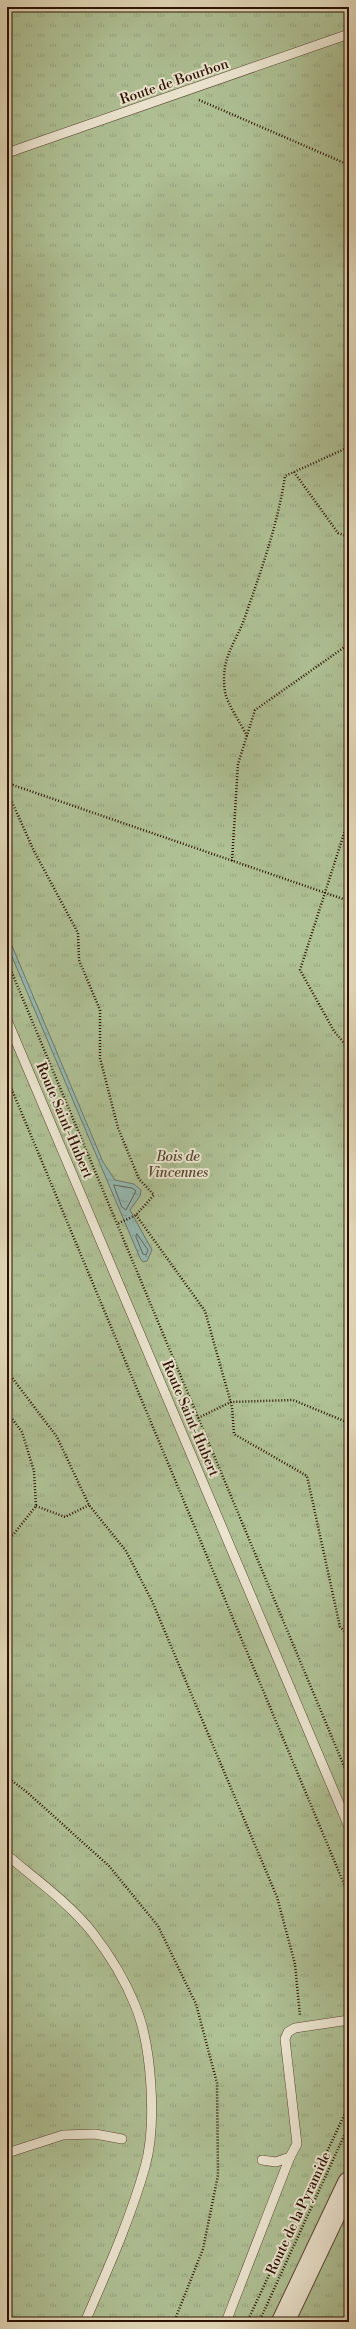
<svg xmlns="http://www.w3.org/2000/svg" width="356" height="2329" font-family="'Libre Bodoni',serif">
  <defs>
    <pattern id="park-tufts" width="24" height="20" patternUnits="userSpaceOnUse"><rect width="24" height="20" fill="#afc296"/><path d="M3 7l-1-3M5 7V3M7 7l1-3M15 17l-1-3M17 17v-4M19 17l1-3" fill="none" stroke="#97a680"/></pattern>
    <pattern id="water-ripples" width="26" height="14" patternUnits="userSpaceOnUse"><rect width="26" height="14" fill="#96bbb3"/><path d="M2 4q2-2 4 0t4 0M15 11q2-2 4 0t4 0" fill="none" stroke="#82a098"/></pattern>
  </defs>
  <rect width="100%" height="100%" fill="#e5dcbd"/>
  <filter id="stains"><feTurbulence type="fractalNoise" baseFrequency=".005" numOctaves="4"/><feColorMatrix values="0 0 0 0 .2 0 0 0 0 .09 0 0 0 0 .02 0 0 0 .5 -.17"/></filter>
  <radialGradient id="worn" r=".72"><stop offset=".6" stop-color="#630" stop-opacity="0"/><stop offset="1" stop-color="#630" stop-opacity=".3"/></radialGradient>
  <rect fill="url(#park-tufts)" stroke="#6e6a4c" x="7" y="7" width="342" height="2315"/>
  <polygon fill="url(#water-ripples)" stroke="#6c776d" points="7,934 103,1162 115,1180 134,1184 141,1190 140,1196 130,1210 152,1250 147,1261 143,1262 140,1258 7,945"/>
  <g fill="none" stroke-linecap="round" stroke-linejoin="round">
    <g stroke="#62665b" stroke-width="1">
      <polygon points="114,1185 132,1188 136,1191 126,1210 122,1207"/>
      <polygon points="137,1234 148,1250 146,1255 143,1254 136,1237"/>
    </g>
    <defs>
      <g id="service">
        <polyline points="7,153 349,34"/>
        <polyline points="7,1020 349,1827"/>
        <path d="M 7,1855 C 35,1879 69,1903 92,1932 C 109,1954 125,1980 135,2005 C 152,2045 157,2125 145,2167 C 130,2220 107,2271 85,2322"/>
        <polyline points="7,2153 63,2135 95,2134 122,2139"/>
        <polyline points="262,2160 276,2162 290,2157 297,2144 285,2039 288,2032 295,2028 349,2020"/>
        <polyline points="226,2322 290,2157"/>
      </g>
      <polyline id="tertiary" points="283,2322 349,2183"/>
    </defs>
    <use href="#service" stroke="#5b4432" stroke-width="10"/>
    <use href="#tertiary" stroke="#5b4432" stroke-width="24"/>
    <g stroke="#2d1203" stroke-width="2.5" stroke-dasharray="1 2" stroke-linecap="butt">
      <polyline points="199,100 349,165"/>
      <polyline points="294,472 338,533 349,537"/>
      <path d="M 247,736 C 241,724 227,703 225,692 C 220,655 236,645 246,614 C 262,568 278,523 285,476 L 349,447"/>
      <polyline points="7,783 349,901"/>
      <polyline points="7,791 34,851 78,933 79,960 100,1010 100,1058 118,1128 139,1179 154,1195 136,1215 117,1224"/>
      <polyline points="349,818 300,970 334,1031 349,1049"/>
      <polyline points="232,861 238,764 255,710 349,644"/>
      <polyline points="7,961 349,1778"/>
      <polyline points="7,1078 349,1896"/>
      <polyline points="136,1215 205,1311 232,1407 234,1434 307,1476 340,1627 349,1635"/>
      <polyline points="7,1371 57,1437 89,1505 126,1551 152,1601 277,1897 295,1964 300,2016"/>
      <polyline points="7,1412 22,1432 34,1471 36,1506 13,1535 7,1538"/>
      <polyline points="198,1418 231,1402 293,1400 349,1423"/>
      <polyline points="36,1506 65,1517 89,1505"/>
      <polyline points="7,1777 28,1793 109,1866 158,1926 196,2004 217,2083 218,2175 203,2249 174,2322"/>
      <polyline points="348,2008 349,1993"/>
      <polyline points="247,2322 349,2105"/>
      <polyline points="259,2322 349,2125"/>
    </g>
    <use href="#service" stroke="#eee8d4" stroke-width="9"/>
    <use href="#tertiary" stroke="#eee8d4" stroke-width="22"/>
  </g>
  <g text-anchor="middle" stroke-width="4" stroke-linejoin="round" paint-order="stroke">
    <g font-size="14" fill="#2d1203" stroke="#eee8d4">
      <text transform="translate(174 81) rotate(-19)" y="5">Route de Bourbon</text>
      <text transform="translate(65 1120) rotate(67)" y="5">Route Saint-Hubert</text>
      <text transform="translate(191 1418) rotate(67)" y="5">Route Saint-Hubert</text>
      <text transform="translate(298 2213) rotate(-65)" y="5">Route de la Pyramide</text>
    </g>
    <g font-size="14" font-style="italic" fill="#54472f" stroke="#eee8d4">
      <text x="178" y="1161">Bois de<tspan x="178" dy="16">Vincennes</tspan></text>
    </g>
  </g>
  <rect width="356" height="2329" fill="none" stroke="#e5dcbd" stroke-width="24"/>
  <rect x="8" y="8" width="340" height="2313" fill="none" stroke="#2d1203" stroke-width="2"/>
  <rect x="12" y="12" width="332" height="2305" fill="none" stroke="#2d1203"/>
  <rect width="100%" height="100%" filter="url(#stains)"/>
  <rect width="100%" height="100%" fill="url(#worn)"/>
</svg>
